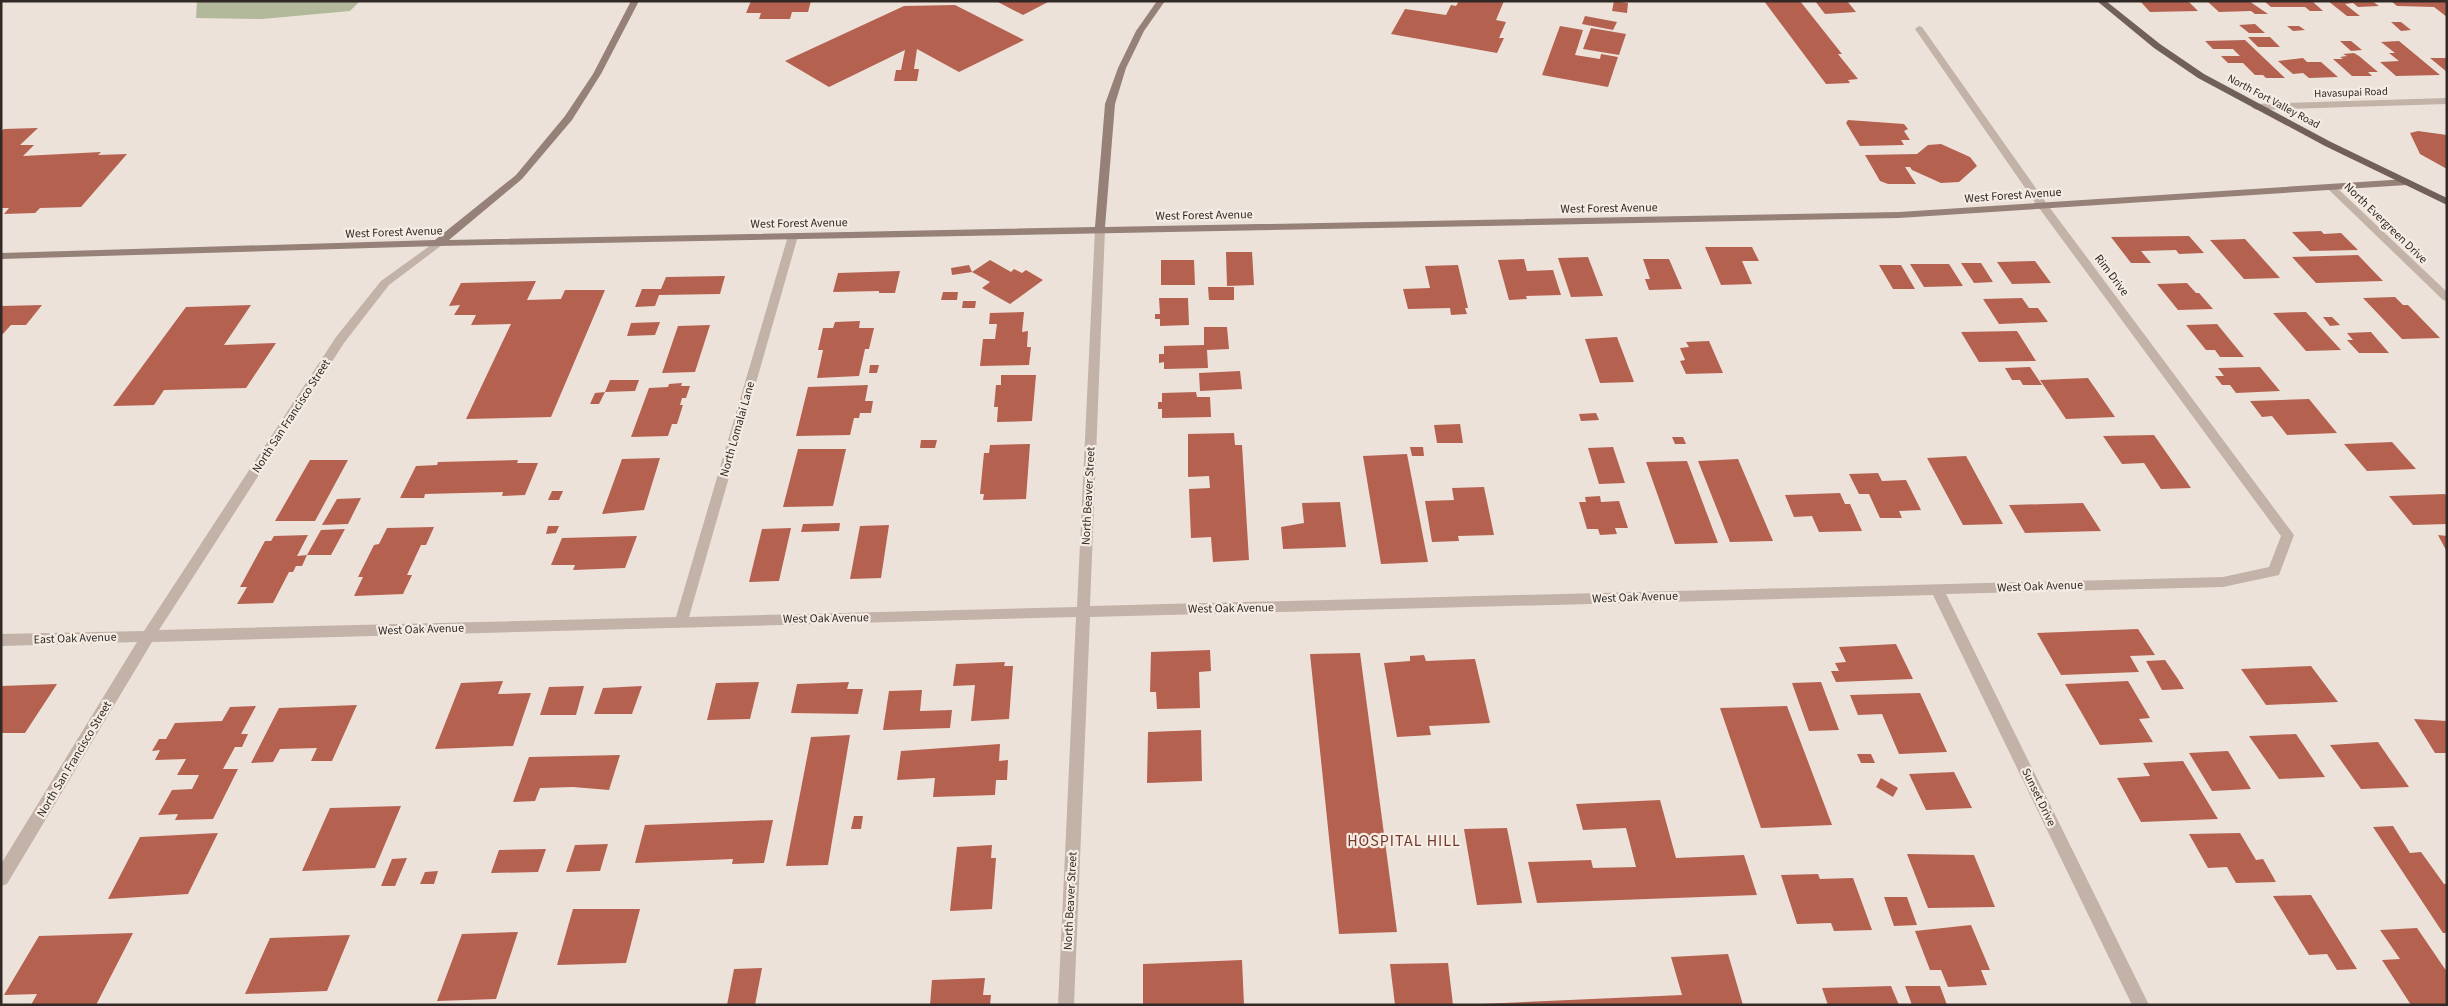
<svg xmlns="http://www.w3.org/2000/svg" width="2448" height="1006" font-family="'Source Sans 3',sans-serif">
  <rect width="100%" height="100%" fill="#ede2d9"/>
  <polygon fill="#b2b99b" points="197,1 360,1 350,11 262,19 196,18"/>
  <g fill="#b46150">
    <polygon points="751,1 811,1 808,12 792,12 790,19 759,19 761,13 746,13"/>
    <polygon points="996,1 1050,1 1023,15"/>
    <polygon points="1459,1 1504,1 1496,20 1506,22 1499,38 1504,38 1497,53 1391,34 1405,9 1446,15 1451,5 1456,6"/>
    <polygon points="1614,1 1628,3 1627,13 1612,11"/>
    <polygon points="1764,1 1800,1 1842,54 1838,54 1858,79 1848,80 1850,83 1826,84"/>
    <polygon points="1815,1 1847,1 1856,12 1825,14"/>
    <polygon points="2140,1 2188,1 2198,11 2150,12"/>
    <polygon points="2207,1 2249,1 2268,14 2255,14 2251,11 2219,12"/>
    <polygon points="2264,1 2312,1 2323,11 2310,11 2305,7 2271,7"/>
    <polygon points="2328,1 2372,1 2379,6 2358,7 2353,3 2345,4 2360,16 2347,16"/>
    <polygon points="2391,1 2447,1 2447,17 2434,7 2397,6"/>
    <polygon points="955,5 1024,40 959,72 917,49 914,69 919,69 917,81 894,81 896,70 901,70 905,50 829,87 785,61 904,6"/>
    <polygon points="1585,16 1617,22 1613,30 1582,24"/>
    <polygon points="2391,22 2401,22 2411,30 2401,31"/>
    <polygon points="2255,24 2265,33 2249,33 2239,25"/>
    <polygon points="1560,26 1583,30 1575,55 1600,59 1601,54 1618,57 1608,87 1542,75"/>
    <polygon points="2287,26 2299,26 2305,30 2293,31"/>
    <polygon points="1591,28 1626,34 1619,55 1583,49"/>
    <polygon points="2248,37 2270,37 2280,47 2258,47"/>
    <polygon points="2245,40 2285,78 2266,78 2263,75 2255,75 2243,63 2228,63 2221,56 2240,56 2233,49 2213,49 2205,41"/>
    <polygon points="2340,41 2351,41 2362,50 2351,51"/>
    <polygon points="2399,41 2440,75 2396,76 2380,62 2399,61 2389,53 2395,53 2381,42"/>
    <polygon points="2354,53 2359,56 2378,72 2368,72 2372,76 2352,76 2333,59 2343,59 2340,57 2347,56 2343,54"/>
    <polygon points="2303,58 2307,62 2321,62 2338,77 2309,78 2303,73 2293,74 2278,61"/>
    <polygon points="2430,58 2447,58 2447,72"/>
    <polygon points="1848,120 1904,124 1908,129 1904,131 1910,140 1901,140 1904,145 1860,146 1846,123"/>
    <polygon points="38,128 20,145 34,145 23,156 101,152 98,155 127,154 81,207 40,208 35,213 4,214 9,208 1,208 1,131 4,129"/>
    <polygon points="2418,131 2447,135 2447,169 2420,154 2410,133"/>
    <polygon points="1941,144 1970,157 1977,166 1959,182 1941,183 1912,170 1910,167 1905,167 1916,184 1888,184 1880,181 1865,155 1917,154 1928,145"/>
    <polygon points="2321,231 2324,234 2341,233 2358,250 2310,251 2292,232"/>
    <polygon points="2189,236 2204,253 2179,254 2176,250 2141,251 2151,263 2131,263 2111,237"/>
    <polygon points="2245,239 2280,278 2244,279 2210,240"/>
    <polygon points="1705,247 1752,247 1759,261 1742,261 1752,284 1721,285"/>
    <polygon points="1226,252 1252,252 1254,285 1227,286"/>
    <polygon points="2358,255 2383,281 2316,283 2292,257"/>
    <polygon points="1588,257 1603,296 1571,297 1558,258"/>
    <polygon points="1524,259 1527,271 1553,270 1561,295 1526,296 1527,299 1509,300 1498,260"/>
    <polygon points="1643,259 1669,259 1682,289 1649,290 1645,279 1650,279"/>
    <polygon points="990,260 1011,272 1014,269 1022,273 1026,270 1043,280 1010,304 982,288 990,282 972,272"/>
    <polygon points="1161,260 1194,260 1195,285 1161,285"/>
    <polygon points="2035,261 2051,283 2012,284 1997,262"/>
    <polygon points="1961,263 1981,263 1993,282 1974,283"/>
    <polygon points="1910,264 1949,264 1963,286 1924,287"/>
    <polygon points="969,265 972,272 952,275 951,268"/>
    <polygon points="1458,265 1468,308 1465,308 1467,314 1451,315 1450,308 1408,309 1403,289 1430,288 1425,266"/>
    <polygon points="1879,265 1901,265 1915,289 1893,289"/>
    <polygon points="900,271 895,293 879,293 879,291 833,292 838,273"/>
    <polygon points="725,276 720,294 659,295 655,306 635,307 642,289 661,289 666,277"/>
    <polygon points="536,281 527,300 561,299 565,290 605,290 551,417 466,419 511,324 471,325 476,315 454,315 460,305 449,306 461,283"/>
    <polygon points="2187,283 2196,293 2199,293 2213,309 2178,310 2157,284"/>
    <polygon points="1208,287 1234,287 1234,300 1209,300"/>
    <polygon points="943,292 958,292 957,300 941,300"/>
    <polygon points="2395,297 2403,305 2408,305 2440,338 2402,339 2363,298"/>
    <polygon points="1159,298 1188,298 1189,325 1160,326 1160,319 1155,319 1155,314 1160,314"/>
    <polygon points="2022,298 2029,308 2038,308 2048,322 1999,324 1983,299"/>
    <polygon points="963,301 976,301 975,308 962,308"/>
    <polygon points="42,305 26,325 11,325 1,336 1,306"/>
    <polygon points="251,305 224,345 276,343 246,388 164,390 154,405 113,406 186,307"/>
    <polygon points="1024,312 1022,332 1028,331 1027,347 1031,347 1029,365 980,366 983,339 995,339 997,324 989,324 990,313"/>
    <polygon points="2306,312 2341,350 2306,351 2273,313"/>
    <polygon points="2323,317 2332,317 2340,325 2330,326"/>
    <polygon points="860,321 859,328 874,328 869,349 865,349 859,376 817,378 823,350 818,350 823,328 833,328 835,322"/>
    <polygon points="660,322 655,335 627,336 631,323"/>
    <polygon points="2217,324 2244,357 2220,357 2215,350 2206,350 2186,325"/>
    <polygon points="710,325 695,372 662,373 678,326"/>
    <polygon points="1204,327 1227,327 1229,349 1207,350 1208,368 1164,369 1164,362 1159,363 1159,354 1164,354 1164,346 1204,345"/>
    <polygon points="2017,331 2036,361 1979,362 1961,332"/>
    <polygon points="2371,332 2389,353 2359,353 2347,340 2353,340 2347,333"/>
    <polygon points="1617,337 1634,382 1600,383 1585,339"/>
    <polygon points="1709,341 1723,373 1686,374 1680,361 1685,360 1680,348 1689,347 1686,342"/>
    <polygon points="870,365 879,365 877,373 869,373"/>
    <polygon points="2030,367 2042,385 2023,385 2020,380 2012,380 2005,368"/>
    <polygon points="2260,367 2280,391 2236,393 2230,385 2222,385 2215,376 2224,376 2218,368"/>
    <polygon points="1240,371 1242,389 1200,391 1199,373"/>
    <polygon points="1001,375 1036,375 1032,421 997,422 998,407 994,407 996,385 1001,385"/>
    <polygon points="2088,378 2115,417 2066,419 2040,380"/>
    <polygon points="610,380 639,380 635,391 605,392"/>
    <polygon points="682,383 681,386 690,386 686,398 682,398 680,405 683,405 677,424 672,424 668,436 631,437 649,388 668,387 669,384"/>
    <polygon points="868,385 865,401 873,401 871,413 860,413 859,418 854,418 850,435 796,436 808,387"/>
    <polygon points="605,392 599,404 590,404 595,393"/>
    <polygon points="1196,392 1197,397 1210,397 1211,417 1162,418 1162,409 1158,409 1158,402 1162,402 1162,393"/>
    <polygon points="2309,399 2337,433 2287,435 2272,416 2262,417 2250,401"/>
    <polygon points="1596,413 1599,420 1581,421 1579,414"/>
    <polygon points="1460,424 1463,443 1437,443 1434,425"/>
    <polygon points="1234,433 1235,445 1242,445 1249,560 1213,562 1211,537 1191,538 1189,489 1210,488 1209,476 1188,477 1188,434"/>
    <polygon points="2154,435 2191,488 2161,489 2144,463 2122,464 2103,436"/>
    <polygon points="1672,437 1683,437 1686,444 1675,444"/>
    <polygon points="921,440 937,440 935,448 920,448"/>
    <polygon points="2392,442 2416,469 2367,471 2344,444"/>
    <polygon points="1030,444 1026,499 983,500 984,494 980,494 984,453 989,453 990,445"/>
    <polygon points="1410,447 1423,447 1424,456 1412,456"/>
    <polygon points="1613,447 1625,483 1599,484 1588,448"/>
    <polygon points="798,449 846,449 833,506 783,507"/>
    <polygon points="1407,454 1428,562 1381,564 1363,456"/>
    <polygon points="1966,456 2003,524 1963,525 1927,458"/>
    <polygon points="660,458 644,510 602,514 622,459"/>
    <polygon points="1738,459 1773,541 1730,542 1698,461"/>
    <polygon points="310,460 348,460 315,521 275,521"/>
    <polygon points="518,460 517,463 538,463 525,495 502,496 503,492 425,494 424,498 400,498 416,466 437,465 438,462"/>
    <polygon points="1687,461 1718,543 1675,544 1646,462"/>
    <polygon points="1878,473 1882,481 1906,480 1921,510 1899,511 1902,518 1880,518 1869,494 1859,494 1849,474"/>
    <polygon points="1484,487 1494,535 1458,536 1459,541 1432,542 1425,501 1454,500 1452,488"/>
    <polygon points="552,491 563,491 559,500 548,500"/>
    <polygon points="1840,493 1845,504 1850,504 1862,531 1819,532 1812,516 1794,517 1785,495"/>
    <polygon points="2445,494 2447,497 2447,524 2413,525 2389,496"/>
    <polygon points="1600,496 1601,502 1619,501 1628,528 1615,528 1617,534 1600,535 1598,529 1587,529 1579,502 1586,502 1585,497"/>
    <polygon points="361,498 348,524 322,525 337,499"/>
    <polygon points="1340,502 1346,547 1283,549 1281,527 1304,523 1302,503"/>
    <polygon points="2083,503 2101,531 2025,533 2009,505"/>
    <polygon points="840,523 839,531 801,532 803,524"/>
    <polygon points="889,525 881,578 850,579 860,526"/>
    <polygon points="548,526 559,526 556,533 546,534"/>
    <polygon points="434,527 426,545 421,545 407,575 412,575 403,594 354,596 363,577 358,577 374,545 379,544 387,528"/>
    <polygon points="791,528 779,581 749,582 762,529"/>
    <polygon points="345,529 331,555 307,555 321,530"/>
    <polygon points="308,535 297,556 307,555 302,566 296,566 293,572 289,572 273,603 237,604 247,587 240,587 265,541 271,541 274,536"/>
    <polygon points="2438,535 2447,536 2447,552"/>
    <polygon points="637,536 625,568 573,570 575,565 551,565 562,538"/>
    <polygon points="2138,629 2155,655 2130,656 2139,672 2061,675 2037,633"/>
    <polygon points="1896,644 1913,679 1836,682 1831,671 1839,671 1835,663 1846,662 1839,647"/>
    <polygon points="1210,650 1211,671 1199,672 1200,708 1157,709 1156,692 1150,692 1151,652"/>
    <polygon points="1360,653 1397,932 1339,934 1310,654"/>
    <polygon points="1424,655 1426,661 1475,659 1490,723 1429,726 1431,735 1397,737 1384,663 1410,661 1410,656"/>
    <polygon points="2165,660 2178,679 2184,689 2162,690 2146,661"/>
    <polygon points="1005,662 1004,666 1013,666 1009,719 971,721 975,685 953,686 956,664"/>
    <polygon points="2311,666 2338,702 2266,705 2241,669"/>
    <polygon points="503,681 498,694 531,693 513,746 435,749 461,683"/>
    <polygon points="2128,681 2150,718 2139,719 2153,742 2100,745 2065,684"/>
    <polygon points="759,682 750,719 707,720 716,683"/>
    <polygon points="849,682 847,689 863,689 858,714 791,713 797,684"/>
    <polygon points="1821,682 1839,730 1809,731 1792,683"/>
    <polygon points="57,684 25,733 1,733 1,686"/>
    <polygon points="584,686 576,715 540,715 549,687"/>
    <polygon points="642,686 632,714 594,714 603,688"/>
    <polygon points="922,690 920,711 952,710 950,728 883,730 889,691"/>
    <polygon points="1920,693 1947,752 1899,754 1882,714 1858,715 1850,695"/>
    <polygon points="357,705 332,761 311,761 317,748 280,749 273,762 251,763 279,708"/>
    <polygon points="256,706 241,734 248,734 242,747 235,747 223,769 238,769 213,819 175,820 178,814 158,815 172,790 192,789 199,775 177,775 186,759 155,760 160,750 152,751 159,739 166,739 175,723 222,721 230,707"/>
    <polygon points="1787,706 1832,825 1761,828 1720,708"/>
    <polygon points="2414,719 2447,721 2447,753 2435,753"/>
    <polygon points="1201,730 1202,781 1147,783 1148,732"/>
    <polygon points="2296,734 2325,777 2279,779 2249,736"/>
    <polygon points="850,735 828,865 786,866 811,737"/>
    <polygon points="2378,742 2409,787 2361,789 2330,745"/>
    <polygon points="1000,744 999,761 1008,760 1007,780 996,780 995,795 933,797 935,778 897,780 901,751"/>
    <polygon points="2228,751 2251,789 2212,791 2189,753"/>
    <polygon points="1857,754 1871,754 1875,763 1861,763"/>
    <polygon points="620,755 609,790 573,787 540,788 535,801 513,802 529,757"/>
    <polygon points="2183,761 2218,819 2141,822 2117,778 2150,776 2143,763"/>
    <polygon points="1954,772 1972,808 1926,810 1909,774"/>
    <polygon points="1881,778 1898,788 1893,797 1876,787"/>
    <polygon points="1660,800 1676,858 1744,855 1757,895 1537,903 1528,862 1591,860 1593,868 1636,867 1626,828 1583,830 1576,804"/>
    <polygon points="401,806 375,868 302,871 330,808"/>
    <polygon points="854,816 863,816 861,829 851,829"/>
    <polygon points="773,820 764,863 732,864 733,859 635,863 645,825"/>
    <polygon points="2393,826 2410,853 2421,852 2444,884 2447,884 2447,933 2443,933 2373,827"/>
    <polygon points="1507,828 1522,903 1477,905 1464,829"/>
    <polygon points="218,833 188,894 108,899 140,837"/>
    <polygon points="2240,833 2256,860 2263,859 2276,882 2236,883 2227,867 2208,868 2189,834"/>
    <polygon points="608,844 600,871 566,872 575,845"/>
    <polygon points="992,845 991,858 996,858 992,909 950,911 957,847"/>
    <polygon points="546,849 538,872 491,873 499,850"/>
    <polygon points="1907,854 1974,855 1995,907 1928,908"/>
    <polygon points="407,858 395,886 381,886 392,859"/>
    <polygon points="438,871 434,884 420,884 425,872"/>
    <polygon points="1818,874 1820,879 1853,878 1872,930 1834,931 1831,923 1797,924 1781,875"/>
    <polygon points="2311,895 2357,969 2337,970 2327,954 2309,955 2273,896"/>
    <polygon points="1884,897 1907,897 1917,925 1894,926"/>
    <polygon points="573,909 640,909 626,963 557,965"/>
    <polygon points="1971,925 1990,970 1981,970 1987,985 1948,987 1941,970 1930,970 1915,931"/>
    <polygon points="2417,928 2447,972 2447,1005 2411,1005 2382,960 2400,959 2380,930"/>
    <polygon points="518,932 496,999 437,1001 462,934"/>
    <polygon points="133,933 96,1005 31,1005 37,994 4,995 39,936"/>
    <polygon points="350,935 327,991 245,994 270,938"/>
    <polygon points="1728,954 1743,1005 1459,1005 1682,995 1671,957"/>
    <polygon points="1242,960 1244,1005 1143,1005 1143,964"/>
    <polygon points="1448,963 1453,1005 1395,1005 1390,964"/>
    <polygon points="762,968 755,1005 727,1005 734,969"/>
    <polygon points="985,978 983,995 991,995 990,1005 930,1005 932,980"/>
    <polygon points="1891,986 1899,1005 1828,1005 1822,988"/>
    <polygon points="1905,986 1940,986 1947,1005 1912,1005"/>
  </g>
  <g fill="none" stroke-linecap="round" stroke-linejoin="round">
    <g fill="#c3b2a7" fill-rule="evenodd">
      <polygon points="1919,26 1922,27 2047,204 2294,535 2279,575 2223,587 1946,594 2149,1005 2132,1005 1933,595 1090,617 1074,1005 1058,1005 1076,617 152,642 7,884 1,886 1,864 137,642 1,646 1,634 144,631 336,337 381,281 438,240 443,243 442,245 389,285 344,343 159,630 676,617 788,236 793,233 798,236 689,617 1077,607 1095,229 1100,226 1105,229 1090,606 2223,577 2269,567 2281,536 2039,208 1915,29"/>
      <polygon points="2447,98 2447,104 2256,110 2251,107 2256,104"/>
      <polygon points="2331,184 2334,185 2447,292 2447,301 2443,300 2328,189 2326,187"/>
    </g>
    <polygon fill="#968179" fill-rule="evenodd" points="631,1 639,1 601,74 572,120 522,179 449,240 1095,227 1105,104 1118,68 1136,31 1157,1 1165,1 1144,31 1126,68 1115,104 1105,227 1899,212 2407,179 2412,182 2407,185 1899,218 438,246 1,259 1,253 435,240 516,175 565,116 593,74"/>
    <polygon fill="#715f59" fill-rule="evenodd" points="2097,1 2106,1 2160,44 2204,74 2331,142 2447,198 2447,205 2325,146 2198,78 2154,48"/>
  </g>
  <g text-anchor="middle" stroke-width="4.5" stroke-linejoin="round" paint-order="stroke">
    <g font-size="11" fill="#312926" stroke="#f5ece4">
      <text transform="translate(2351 92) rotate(-2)" y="4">Havasupai Road</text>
      <text transform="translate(2274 101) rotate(28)" y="4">North Fort Valley Road</text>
    </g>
    <g font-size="12" fill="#312926" stroke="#f5ece4">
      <text transform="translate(2013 195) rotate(-4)" y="4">West Forest Avenue</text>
      <text transform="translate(1609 208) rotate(-1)" y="4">West Forest Avenue</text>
      <text transform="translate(1204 215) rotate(-1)" y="4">West Forest Avenue</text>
      <text transform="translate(799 223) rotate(-1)" y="4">West Forest Avenue</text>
      <text transform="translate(2386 223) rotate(44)" y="4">North Evergreen Drive</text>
      <text transform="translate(394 232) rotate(-2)" y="4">West Forest Avenue</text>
      <text transform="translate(2112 275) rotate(53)" y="4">Rim Drive</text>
      <text transform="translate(291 416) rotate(-57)" y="4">North San Francisco Street</text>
      <text transform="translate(737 429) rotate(-74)" y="4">North Lomalai Lane</text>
      <text transform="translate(1088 496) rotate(-87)" y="4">North Beaver Street</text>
      <text transform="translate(2040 586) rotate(-2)" y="4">West Oak Avenue</text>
      <text transform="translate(1635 597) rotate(-2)" y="4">West Oak Avenue</text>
      <text transform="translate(1231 608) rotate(-1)" y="4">West Oak Avenue</text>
      <text transform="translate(826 618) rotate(-1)" y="4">West Oak Avenue</text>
      <text transform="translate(421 629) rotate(-2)" y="4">West Oak Avenue</text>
      <text transform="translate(75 638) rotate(-2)" y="4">East Oak Avenue</text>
      <text transform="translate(74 759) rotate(-59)" y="4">North San Francisco Street</text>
      <text transform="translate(2039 797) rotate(64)" y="4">Sunset Drive</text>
      <text transform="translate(1070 901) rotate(-87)" y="4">North Beaver Street</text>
    </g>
    <g font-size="16" letter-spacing="1" fill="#74372b" stroke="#f5ece4">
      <text x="1404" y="846">HOSPITAL HILL</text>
    </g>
  </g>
  <rect width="2448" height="1006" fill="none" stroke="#312926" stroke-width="5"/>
</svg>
